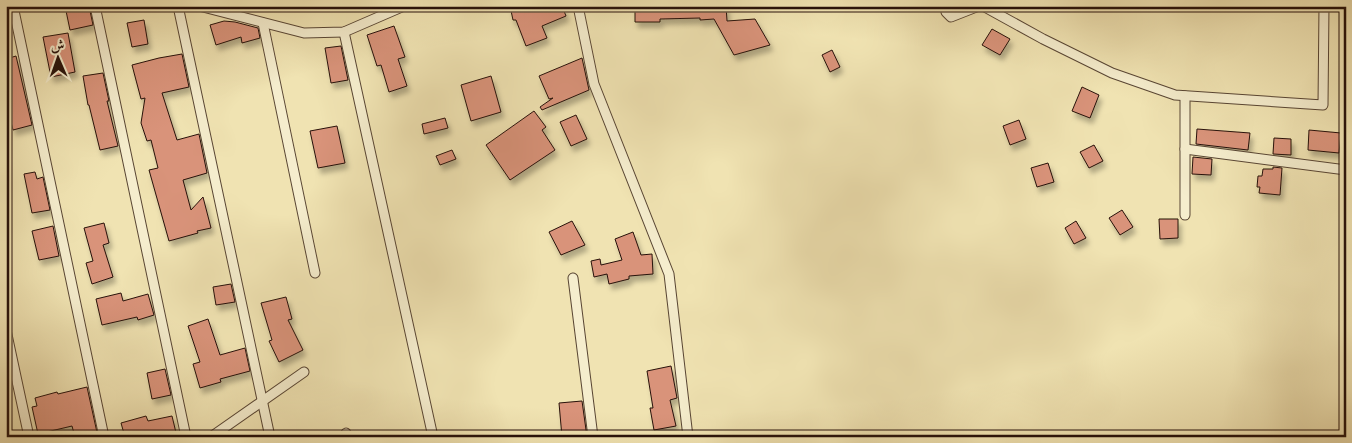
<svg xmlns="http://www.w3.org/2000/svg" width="1352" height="443" font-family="'IM FELL English',Amiri,serif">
  <defs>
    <filter id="shadow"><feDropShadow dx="3" dy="5.5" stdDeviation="2.5" flood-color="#0004"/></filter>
  </defs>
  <rect width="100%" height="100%" fill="#f0e3b2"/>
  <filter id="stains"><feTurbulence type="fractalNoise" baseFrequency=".004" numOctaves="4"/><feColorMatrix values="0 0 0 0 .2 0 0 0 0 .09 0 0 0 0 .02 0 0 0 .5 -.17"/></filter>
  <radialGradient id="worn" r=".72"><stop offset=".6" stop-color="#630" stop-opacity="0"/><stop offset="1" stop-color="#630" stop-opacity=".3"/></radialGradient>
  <g fill="#d9937a" stroke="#27110a" filter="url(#shadow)">
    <polygon points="65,6 89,6 93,25 70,30"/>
    <polygon points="510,6 562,6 566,16 542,26 547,38 526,46 516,20 513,20"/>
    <polygon points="635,6 726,6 727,21 755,19 770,45 734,55 714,19 700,20 700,18 660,19 660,22 635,22"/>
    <polygon points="144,20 148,44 132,47 127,23"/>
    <polygon points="224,21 235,22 258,28 260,38 242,43 241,37 216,45 210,25"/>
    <polygon points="394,26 405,57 398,59 407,86 389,92 381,65 377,66 367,35"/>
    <polygon points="992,29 1010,39 1000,55 982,45"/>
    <polygon points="68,33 75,72 51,77 43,37"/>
    <polygon points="341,46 348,80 331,83 325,48"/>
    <polygon points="832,50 840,67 830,72 822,55"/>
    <polygon points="182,54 189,87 162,93 177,140 199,134 207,173 183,180 191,210 203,197 211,228 197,231 198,233 169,241 149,170 158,168 151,140 147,141 141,123 145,98 141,99 132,65 159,58"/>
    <polygon points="16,56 32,125 13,130 6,102 6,59"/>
    <polygon points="582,58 589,90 542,110 540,107 553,98 549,99 539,76"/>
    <polygon points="103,73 109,101 107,101 118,146 100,150 89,105 88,105 83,76"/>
    <polygon points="491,76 501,112 471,121 461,85"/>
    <polygon points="1082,87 1099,95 1090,118 1072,111"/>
    <polygon points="534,111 546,127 542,130 555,150 510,180 486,145"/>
    <polygon points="576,115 587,139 571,146 560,122"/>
    <polygon points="445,118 448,128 424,134 422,124"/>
    <polygon points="1019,120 1026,139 1010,145 1003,126"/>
    <polygon points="337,126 345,163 318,168 310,131"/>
    <polygon points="1197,129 1250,133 1248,150 1196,144"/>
    <polygon points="1309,130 1341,133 1339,153 1308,150"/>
    <polygon points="1274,138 1291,139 1291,155 1273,154"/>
    <polygon points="1094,145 1103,161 1089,168 1080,152"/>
    <polygon points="452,150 456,159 440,165 436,156"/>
    <polygon points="1193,157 1212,159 1211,175 1192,174"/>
    <polygon points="1048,163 1054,182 1037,187 1031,168"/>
    <polygon points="1273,167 1282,168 1280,195 1259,193 1260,187 1257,187 1258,176 1262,176 1263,169 1273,169"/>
    <polygon points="35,172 37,179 43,177 50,210 32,213 24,174"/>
    <polygon points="1122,210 1133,227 1120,235 1109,218"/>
    <polygon points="1159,219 1178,219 1178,238 1160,239"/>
    <polygon points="572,221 585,245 561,255 549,232"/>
    <polygon points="1076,221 1086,238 1074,244 1065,228"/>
    <polygon points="104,223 109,243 103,245 113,277 92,284 86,263 93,261 84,228"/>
    <polygon points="53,226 59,256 39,260 32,231"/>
    <polygon points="633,232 641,255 652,254 653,274 629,276 629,279 609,284 607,274 594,277 591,261 600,259 601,265 622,260 615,239"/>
    <polygon points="231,284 235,302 216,305 213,287"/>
    <polygon points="121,293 123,301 148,294 154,315 138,320 137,317 102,325 96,299"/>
    <polygon points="286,297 292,319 288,320 303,350 279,362 269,341 272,340 261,303"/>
    <polygon points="208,319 220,355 245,348 250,371 220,379 221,382 200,388 193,364 200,362 188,326"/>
    <polygon points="671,366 677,398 670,400 676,426 654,430 650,408 653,408 647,371"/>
    <polygon points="165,369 171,395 152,399 147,373"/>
    <polygon points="87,387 98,437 75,437 72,426 38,434 32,407 37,406 35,398 57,392 58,394"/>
    <polygon points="582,401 587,437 562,437 559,403"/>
    <polygon points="146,416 148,421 172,416 177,437 125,437 121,423"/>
  </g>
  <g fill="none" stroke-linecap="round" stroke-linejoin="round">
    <defs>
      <g id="minor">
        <polyline points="13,6 104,437"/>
        <polyline points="95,6 186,437"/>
        <polyline points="178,6 270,437"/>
        <polyline points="199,6 304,33 344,32 404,6"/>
        <polyline points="578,6 594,84 669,274 688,437"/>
        <polyline points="945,6 946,12 951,17 979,6"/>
        <polyline points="983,6 1043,39 1112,73 1175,95 1323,105 1324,6"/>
        <polyline points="263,23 315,273"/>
        <polyline points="344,32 433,437"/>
        <polyline points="1185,149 1346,170"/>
        <polyline points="1185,215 1185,96"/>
        <polyline points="573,278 593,437"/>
        <polyline points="6,330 29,437"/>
        <polyline points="346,433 347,437"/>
        <polyline points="211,437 304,372"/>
      </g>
    </defs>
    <use href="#minor" stroke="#594634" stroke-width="11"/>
    <use href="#minor" stroke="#f5edcd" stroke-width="9"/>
  </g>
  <rect width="1352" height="443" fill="none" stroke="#f0e3b2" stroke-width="25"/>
  <rect x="8" y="8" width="1337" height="428" fill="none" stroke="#27110a" stroke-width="2.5"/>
  <rect x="12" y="12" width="1327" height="418" fill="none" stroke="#27110a"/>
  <g transform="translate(58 58) rotate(358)" stroke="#f5edcd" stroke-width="4" paint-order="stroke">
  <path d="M0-4L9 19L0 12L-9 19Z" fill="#27110a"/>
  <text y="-8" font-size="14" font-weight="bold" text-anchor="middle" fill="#27110a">ش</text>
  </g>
  <rect width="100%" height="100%" filter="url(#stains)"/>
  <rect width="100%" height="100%" fill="url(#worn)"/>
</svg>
